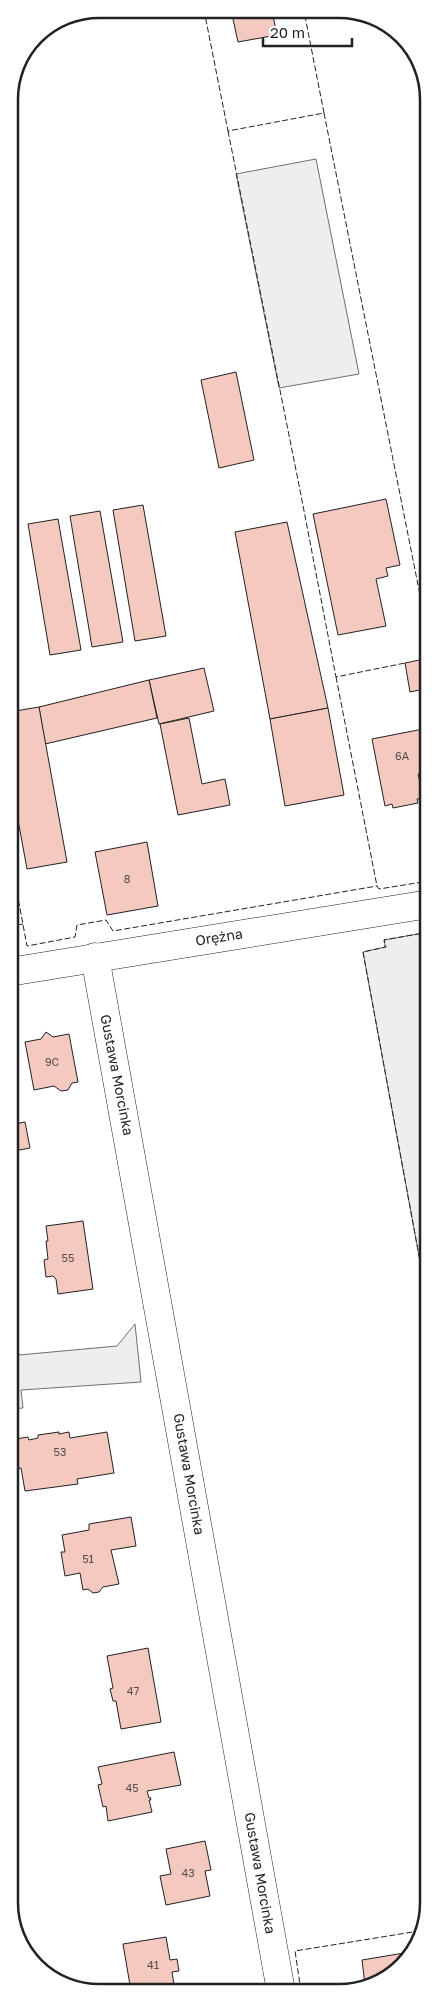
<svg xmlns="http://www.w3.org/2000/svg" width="438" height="2001" font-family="'Golos Text',sans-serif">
  <rect width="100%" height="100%" fill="#fff"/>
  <g fill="#eee" stroke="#6f6f6f">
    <polygon points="316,159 359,374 279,388 236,174"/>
    <polygon points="429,932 429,1310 363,952 385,947 384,940"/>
    <polygon points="9,1304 19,1355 117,1346 135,1324 141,1382 21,1390 23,1408 9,1409"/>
  </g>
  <g fill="#f3c9c0" stroke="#222">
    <polygon points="231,10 272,11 277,35 238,42"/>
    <polygon points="236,372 254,460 219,468 201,380"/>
    <polygon points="386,499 400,565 386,568 388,576 376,579 386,626 338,635 313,514"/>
    <polygon points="143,505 166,636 135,641 113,510"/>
    <polygon points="100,511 123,642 92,647 70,516"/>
    <polygon points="58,519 81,650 50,655 28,524"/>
    <polygon points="287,522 328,708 270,719 235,532"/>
    <polygon points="429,658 429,688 410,692 405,663"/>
    <polygon points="204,668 214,711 159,724 149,680"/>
    <polygon points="149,680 157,718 45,744 39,707"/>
    <polygon points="39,707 67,862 27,869 9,771 9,712"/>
    <polygon points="328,708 344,795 285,806 270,719"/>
    <polygon points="189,718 202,784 225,779 230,805 178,815 160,724"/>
    <polygon points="428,728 429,772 418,774 424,798 417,799 418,803 393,808 392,804 385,806 372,739"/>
    <polygon points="147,842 158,906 107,915 95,852"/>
    <polygon points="46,1032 53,1037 69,1034 78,1082 72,1083 68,1090 61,1091 54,1086 34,1090 25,1042 41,1039"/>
    <polygon points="25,1122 30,1148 9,1152 9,1125"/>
    <polygon points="83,1221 93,1289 58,1294 56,1279 53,1276 46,1277 44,1260 48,1259 46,1241 48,1241 46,1226"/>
    <polygon points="59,1432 59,1434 69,1432 70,1438 107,1432 114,1473 77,1479 78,1484 25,1491 21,1468 9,1470 9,1440 28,1437 29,1440 38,1438 38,1435"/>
    <polygon points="131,1517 136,1546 111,1550 119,1584 103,1587 99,1592 93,1593 88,1589 83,1590 80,1573 65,1576 61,1552 65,1552 62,1535 89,1530 89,1524"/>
    <polygon points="148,1648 161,1722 121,1729 116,1701 113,1701 110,1689 113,1688 107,1656"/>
    <polygon points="174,1752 181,1785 147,1791 149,1798 150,1797 151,1800 149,1800 152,1812 108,1821 106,1806 103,1807 98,1785 102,1784 98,1767"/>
    <polygon points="205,1841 211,1870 205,1871 210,1896 166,1905 160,1876 171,1874 166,1849"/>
    <polygon points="17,1908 23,1940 21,1941 9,1914 9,1910"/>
    <polygon points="166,1937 170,1960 177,1959 179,1971 172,1972 175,1991 131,1991 123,1944"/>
    <polygon points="410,1952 403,1966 365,1985 362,1960"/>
  </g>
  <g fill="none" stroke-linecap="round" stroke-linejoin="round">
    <defs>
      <g id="minor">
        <polyline points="95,957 281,1991"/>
        <polyline points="9,972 429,904"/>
      </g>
    </defs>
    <use href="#minor" stroke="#222" stroke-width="29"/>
    <use href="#minor" stroke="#fff" stroke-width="28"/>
    <g stroke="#222" stroke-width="1" stroke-dasharray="6 2.5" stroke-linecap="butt">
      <polyline points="204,10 228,131 324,113 304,11"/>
      <polyline points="324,113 429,640"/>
      <polyline points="228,131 300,490 336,677 405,663"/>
      <polyline points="336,677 377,886 379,889 429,881"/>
      <polyline points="9,850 27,946 75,937 77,925 106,920 113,931 377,886"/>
      <polyline points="9,926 23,924"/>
      <polyline points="429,932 384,940 386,947 363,952 429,1310"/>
      <polyline points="301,1991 295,1951 419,1931"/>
    </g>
  </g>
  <g text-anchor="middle" stroke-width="4" stroke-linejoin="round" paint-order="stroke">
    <g font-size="11" fill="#564c4a">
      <text x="402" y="760">6A</text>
      <text x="127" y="883">8</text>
      <text x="52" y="1066">9C</text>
      <text x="68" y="1262">55</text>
      <text x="60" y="1456">53</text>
      <text x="88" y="1563">51</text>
      <text x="133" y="1695">47</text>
      <text x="132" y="1792">45</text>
      <text x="188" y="1877">43</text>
      <text x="153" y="1969">41</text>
    </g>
    <g font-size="14" fill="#222" stroke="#fff">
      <text transform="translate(219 937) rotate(-9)" y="5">Orężna</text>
      <text transform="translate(117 1075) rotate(79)" y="5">Gustawa Morcinka</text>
      <text transform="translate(189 1474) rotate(80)" y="5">Gustawa Morcinka</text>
      <text transform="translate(260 1873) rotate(80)" y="5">Gustawa Morcinka</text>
    </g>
  </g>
  <path d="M0 0H438V2001H0ZM99 18H339A81 81 0 0 1 420 99V1903A81 81 0 0 1 339 1984H99A81 81 0 0 1 18 1903V99A81 81 0 0 1 99 18Z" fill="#fff" fill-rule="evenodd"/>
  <path fill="none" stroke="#222" stroke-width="2.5" d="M99 18H339A81 81 0 0 1 420 99V1903A81 81 0 0 1 339 1984H99A81 81 0 0 1 18 1903V99A81 81 0 0 1 99 18Z"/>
  <path d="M263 38v8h89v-8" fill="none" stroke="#222222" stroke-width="2.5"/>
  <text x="270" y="38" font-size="15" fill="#222222" stroke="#ffffff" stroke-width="4" paint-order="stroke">20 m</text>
</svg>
